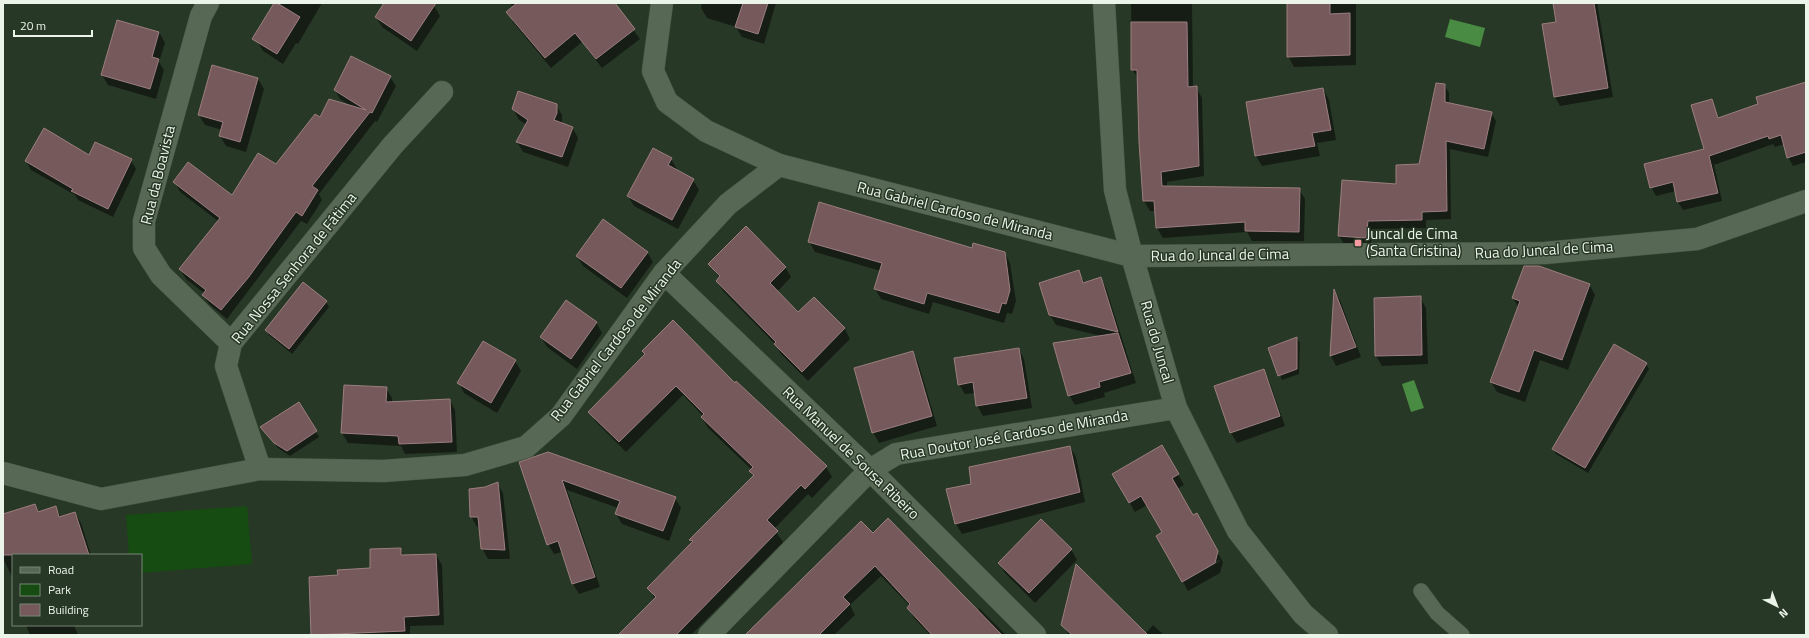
<svg xmlns="http://www.w3.org/2000/svg" width="1809" height="638" font-family="'Titillium Web',sans-serif">
  <rect width="100%" height="100%" fill="#283826"/>
  <polygon fill="#164c11" points="247,506 252,564 141,573 141,555 129,555 126,515"/>
  <g fill="#498b43">
    <polygon points="1450,19 1485,28 1480,47 1445,37"/>
    <polygon points="1414,380 1424,408 1411,412 1402,384"/>
  </g>
  <g fill="#0007">
    <polygon points="275,3 322,3 298,44 296,43 283,64 263,51 257,41"/>
    <polygon points="385,3 429,3 434,6 440,16 417,51 382,27 376,17"/>
    <polygon points="509,3 614,3 640,39 602,68 582,42 551,68 513,22 508,12 514,7"/>
    <polygon points="702,3 776,3 764,44 742,37 736,27 707,18 701,8"/>
    <polygon points="1131,3 1192,3 1193,88 1196,87 1202,98 1204,176 1167,182 1167,188 1299,189 1305,199 1304,241 1252,241 1247,232 1163,238 1157,228 1156,211 1150,211 1144,201 1139,80 1132,69"/>
    <polygon points="1288,3 1356,3 1356,65 1294,67 1288,56"/>
    <polygon points="1554,3 1597,3 1613,97 1560,106 1555,97 1557,23"/>
    <polygon points="159,32 165,43 159,62 164,70 156,99 108,85 102,75"/>
    <polygon points="213,66 258,79 264,89 246,152 226,146 220,136 222,130 205,125 199,115"/>
    <polygon points="390,77 396,86 377,122 375,121 319,194 322,200 307,224 301,221 227,319 209,304 203,295 204,293 186,279 180,269 218,221 180,192 175,182 233,196 277,166 320,119 351,106 340,99 335,90"/>
    <polygon points="1806,83 1806,162 1793,166 1788,157 1784,144 1775,147 1773,144 1714,165 1722,201 1683,210 1678,202 1676,191 1656,196 1651,187 1706,150 1711,100 1719,118 1760,104"/>
    <polygon points="1444,84 1449,93 1449,104 1491,113 1496,121 1488,157 1450,149 1451,219 1426,220 1426,228 1372,229 1371,246 1344,244 1339,236 1420,165"/>
    <polygon points="1323,89 1329,100 1336,140 1317,143 1320,156 1262,166 1256,156"/>
    <polygon points="556,105 562,115 562,124 572,127 578,138 568,167 523,152 517,142 527,125 519,120 513,109"/>
    <polygon points="89,156 131,160 136,169 113,217 78,200 75,195 31,170 26,161"/>
    <polygon points="671,159 677,169 676,171 693,180 699,190 678,229 634,206 628,196"/>
    <polygon points="809,241 972,249 1004,252 1010,263 1016,301 1012,314 1007,313 1004,323 933,302 929,314 881,299 875,289 881,271 815,252"/>
    <polygon points="647,252 653,262 627,298 583,266 577,256"/>
    <polygon points="709,264 785,267 791,277 777,292 798,314 814,298 845,329 850,339 808,381 781,354 776,345 723,291 717,281 720,278"/>
    <polygon points="1078,272 1085,283 1100,278 1106,288 1136,383 1104,393 1105,397 1075,405 1069,395 1101,336 1056,325 1050,315"/>
    <polygon points="1589,284 1595,295 1568,370 1540,360 1525,402 1497,392 1491,382 1518,307 1513,298"/>
    <polygon points="1335,292 1340,300 1361,357 1336,366 1331,356"/>
    <polygon points="1420,297 1426,308 1428,364 1382,366 1376,356"/>
    <polygon points="326,302 329,307 292,354 269,335 266,330"/>
    <polygon points="596,322 602,333 577,369 547,347 541,337"/>
    <polygon points="1297,338 1300,343 1299,374 1282,380 1270,348"/>
    <polygon points="1019,349 1024,359 1032,408 983,416 977,405 975,393 965,394 959,384"/>
    <polygon points="913,352 918,362 937,426 879,443 873,432"/>
    <polygon points="646,355 735,384 826,467 832,477 812,498 808,494 774,529 783,542 691,635 619,635 655,599 649,588 692,544 690,540 754,476 751,471 752,470 708,428 702,418 703,416 683,395 626,452 596,422 590,412"/>
    <polygon points="515,361 521,371 497,413 464,393 459,383"/>
    <polygon points="1646,364 1649,369 1588,473 1556,454 1553,449"/>
    <polygon points="1263,370 1269,380 1285,426 1237,443 1231,433 1216,387"/>
    <polygon points="386,388 392,398 392,403 450,400 455,410 457,452 405,454 401,446 348,443 342,433"/>
    <polygon points="299,403 319,437 290,456 278,448 261,427"/>
    <polygon points="1162,446 1184,485 1177,489 1193,517 1196,515 1223,562 1220,573 1188,591 1183,582 1220,561 1219,560 1182,580 1163,533 1147,505 1135,512 1113,474"/>
    <polygon points="1070,447 1076,457 1085,502 962,534 956,524 972,484"/>
    <polygon points="520,463 675,498 681,508 669,541 622,524 616,514 618,508 567,490 600,587 579,594 573,584 562,552 554,554 548,544"/>
    <polygon points="497,483 503,493 510,559 488,559 482,548 480,527 477,527 471,516 485,488"/>
    <polygon points="35,505 39,512 55,507 61,517 75,513 81,523 91,555 13,555 13,576 12,577 3,558 3,515"/>
    <polygon points="873,534 980,614 978,607 1006,635 930,635 914,618 908,608 910,606 881,576 850,605 855,615 834,635 745,635"/>
    <polygon points="400,549 404,556 436,555 442,565 444,625 410,626 410,635 312,635 310,578 339,576 371,569"/>
    <polygon points="1071,549 1077,560 1035,603 1005,573 999,563"/>
    <polygon points="1062,624 1145,634 1153,625 1164,635 1069,635"/>
    <polygon points="26,625 74,625 78,635 30,635"/>
  </g>
  <g fill="#765a5b" stroke="#9c7e7f">
    <polygon points="274,3 277,3 300,17 277,54 252,39"/>
    <polygon points="384,3 436,3 411,41 375,17"/>
    <polygon points="517,3 615,3 635,29 596,59 575,33 545,58 506,12"/>
    <polygon points="743,3 768,3 758,34 735,27"/>
    <polygon points="1287,3 1330,3 1330,14 1350,13 1350,55 1287,57"/>
    <polygon points="1553,3 1594,3 1608,88 1554,97 1542,24 1556,22"/>
    <polygon points="117,20 159,32 152,57 159,59 150,89 101,75"/>
    <polygon points="1131,22 1187,22 1188,87 1197,86 1199,166 1161,172 1162,186 1300,188 1299,232 1245,231 1245,222 1156,228 1154,201 1143,201 1139,142 1137,70 1131,70"/>
    <polygon points="351,56 391,76 372,113 370,112 312,186 318,190 302,216 296,212 248,278 221,310 202,295 206,290 179,269 220,218 173,182 188,162 232,195 258,153 276,164 315,114 320,117 329,99 366,110 334,90"/>
    <polygon points="212,65 258,78 240,142 219,136 223,122 198,115"/>
    <polygon points="1806,82 1806,152 1787,158 1781,135 1769,139 1768,136 1709,156 1718,193 1677,202 1673,182 1650,188 1644,164 1704,149 1691,105 1712,99 1718,118 1758,104 1756,97"/>
    <polygon points="1436,83 1445,84 1445,102 1492,112 1484,149 1446,141 1447,211 1422,212 1422,220 1368,221 1366,238 1338,236 1342,180 1396,184 1396,165 1419,164"/>
    <polygon points="1323,88 1331,130 1312,133 1315,146 1255,156 1246,102"/>
    <polygon points="518,91 557,104 557,113 554,120 573,127 562,157 516,142 528,120 512,109"/>
    <polygon points="44,128 89,155 95,142 132,159 108,209 71,191 73,189 25,161"/>
    <polygon points="653,148 672,158 668,165 694,179 672,220 627,196"/>
    <polygon points="819,202 972,248 973,243 1005,252 1010,290 1006,304 1002,303 999,313 927,293 924,304 874,289 882,263 808,242"/>
    <polygon points="603,219 648,252 621,288 576,256"/>
    <polygon points="746,226 786,267 770,283 798,312 814,297 845,328 802,372 774,344 776,342 716,281 720,276 708,264"/>
    <polygon points="1524,266 1539,266 1590,284 1562,360 1534,350 1519,392 1490,382 1520,301 1512,298"/>
    <polygon points="1079,270 1083,283 1101,277 1118,332 1049,315 1039,283"/>
    <polygon points="303,282 327,301 289,349 265,330"/>
    <polygon points="1334,289 1356,347 1330,356"/>
    <polygon points="1421,296 1422,355 1375,356 1374,298"/>
    <polygon points="566,300 597,322 571,359 540,337"/>
    <polygon points="673,320 735,383 736,381 827,466 805,489 801,485 767,520 778,531 676,635 618,635 656,597 647,588 693,541 689,540 754,475 749,471 753,467 701,417 704,414 676,386 619,442 588,412 645,354 642,351"/>
    <polygon points="1118,333 1131,373 1099,382 1100,387 1068,396 1053,343"/>
    <polygon points="1297,337 1297,369 1278,376 1268,348"/>
    <polygon points="483,341 516,360 491,403 457,383"/>
    <polygon points="1614,344 1647,363 1585,468 1552,449"/>
    <polygon points="1019,348 1027,398 976,406 973,382 958,385 954,358"/>
    <polygon points="913,351 932,416 872,433 854,368"/>
    <polygon points="1264,369 1280,416 1230,433 1214,386"/>
    <polygon points="344,385 387,387 386,402 450,399 452,442 399,444 398,436 341,433"/>
    <polygon points="299,402 317,431 287,451 274,443 260,427"/>
    <polygon points="1162,445 1179,474 1172,478 1193,515 1197,513 1218,551 1215,563 1182,582 1156,536 1162,532 1141,496 1129,503 1112,474"/>
    <polygon points="1070,446 1080,492 955,524 946,489 971,484 969,467"/>
    <polygon points="548,452 676,497 663,531 615,514 620,501 562,480 595,577 572,584 558,541 547,545 519,462"/>
    <polygon points="498,482 505,550 481,549 478,517 470,517 469,489 485,487"/>
    <polygon points="35,504 38,512 56,506 59,517 75,512 89,555 3,555 3,514"/>
    <polygon points="888,518 1002,635 932,635 907,608 910,604 875,566 843,597 850,604 819,635 745,635 861,521 873,533"/>
    <polygon points="1041,519 1072,549 1029,593 998,563"/>
    <polygon points="401,548 401,555 436,554 439,615 404,617 405,631 311,635 309,577 338,575 337,570 370,568 370,549"/>
    <polygon points="1076,564 1148,635 1072,635 1061,625"/>
  </g>
  <g fill="none" stroke-linecap="round" stroke-linejoin="round">
    <defs>
      <polyline id="lane" points="1421,591 1437,613 1462,635"/>
      <g id="street">
        <polyline points="208,3 201,16 144,221 144,248 161,275 231,343"/>
        <polyline points="662,3 653,71 667,102 706,131 779,165 1132,256 1115,190 1104,3"/>
        <polyline points="664,273 870,470 1035,635"/>
        <polyline points="1176,408 1238,531 1303,614 1327,635"/>
        <polyline points="260,469 226,366 231,343 393,145 442,92"/>
        <polyline points="3,473 101,499 260,469 383,471 465,465 526,447 561,416 664,273 728,204 779,165"/>
      </g>
      <polyline id="secondary" points="709,635 870,470 896,454 1176,408 1132,256 1545,253 1697,239 1806,201"/>
    </defs>
    <use href="#lane" stroke="#445243" stroke-width="16"/>
    <use href="#street" stroke="#445243" stroke-width="23"/>
    <use href="#secondary" stroke="#445243" stroke-width="23"/>
    <use href="#lane" stroke="#576955" stroke-width="15"/>
    <use href="#street" stroke="#576955" stroke-width="22"/>
    <use href="#secondary" stroke="#576955" stroke-width="22"/>
  </g>
  <rect fill="#f49aa1" stroke="#283826" stroke-width="1.5" x="1354" y="239" width="8" height="8" rx="2"/>
  <g text-anchor="middle" stroke-width="3" stroke-linejoin="round" paint-order="stroke">
    <g font-size="15" fill="#eaf4e9" stroke="#283826">
      <text transform="translate(158 175) rotate(-76)" y="5">Rua da Boavista</text>
      <text transform="translate(955 211) rotate(14)" y="5">Rua Gabriel Cardoso de Miranda</text>
      <text transform="translate(1544 250) rotate(-3)" y="5">Rua do Juncal de Cima</text>
      <text transform="translate(1220 255) rotate(-1)" y="5">Rua do Juncal de Cima</text>
      <text transform="translate(294 268) rotate(-51)" y="5">Rua Nossa Senhora de Fátima</text>
      <text transform="translate(616 340) rotate(-52)" y="5">Rua Gabriel Cardoso de Miranda</text>
      <text transform="translate(1157 342) rotate(74)" y="5">Rua do Juncal</text>
      <text transform="translate(1014 435) rotate(-10)" y="5">Rua Doutor José Cardoso de Miranda</text>
      <text transform="translate(851 453) rotate(44)" y="5">Rua Manuel de Sousa Ribeiro</text>
    </g>
    <g font-size="15" fill="#eaf4e9" stroke="#283826" text-anchor="start">
      <text x="1366" y="239">Juncal de Cima<tspan x="1366" dy="17">(Santa Cristina)</tspan></text>
    </g>
  </g>
  <rect width="1809" height="638" fill="none" stroke="#eaf4e9" stroke-width="8"/>
  <rect x="12" y="554" width="130" height="72" fill="#283826" stroke="#768374"/>
  <rect x="20" y="567" width="20" height="6" fill="#576955" stroke="#768374"/>
  <text x="48" y="574" font-size="12" fill="#eaf4e9">Road</text>
  <rect x="20" y="584" width="20" height="12" fill="#164c11" stroke="#768374"/>
  <text x="48" y="594" font-size="12" fill="#eaf4e9">Park</text>
  <rect x="20" y="604" width="20" height="12" fill="#765a5b" stroke="#768374"/>
  <text x="48" y="614" font-size="12" fill="#eaf4e9">Building</text>
  <g transform="translate(1777 606) rotate(138)" stroke="#283826" stroke-width="3" paint-order="stroke">
  <path d="M0-3L7 15L0 10L-7 15Z" fill="#eaf4e9"/>
  <text y="-6" font-size="11" font-weight="bold" text-anchor="middle" fill="#eaf4e9">N</text>
  </g>
  <path d="M14 30v6h78v-6" fill="none" stroke="#eaf4e9" stroke-width="2"/>
  <text x="20" y="30" font-size="12" fill="#eaf4e9" stroke="#283826" stroke-width="3" paint-order="stroke">20 m</text>
</svg>
